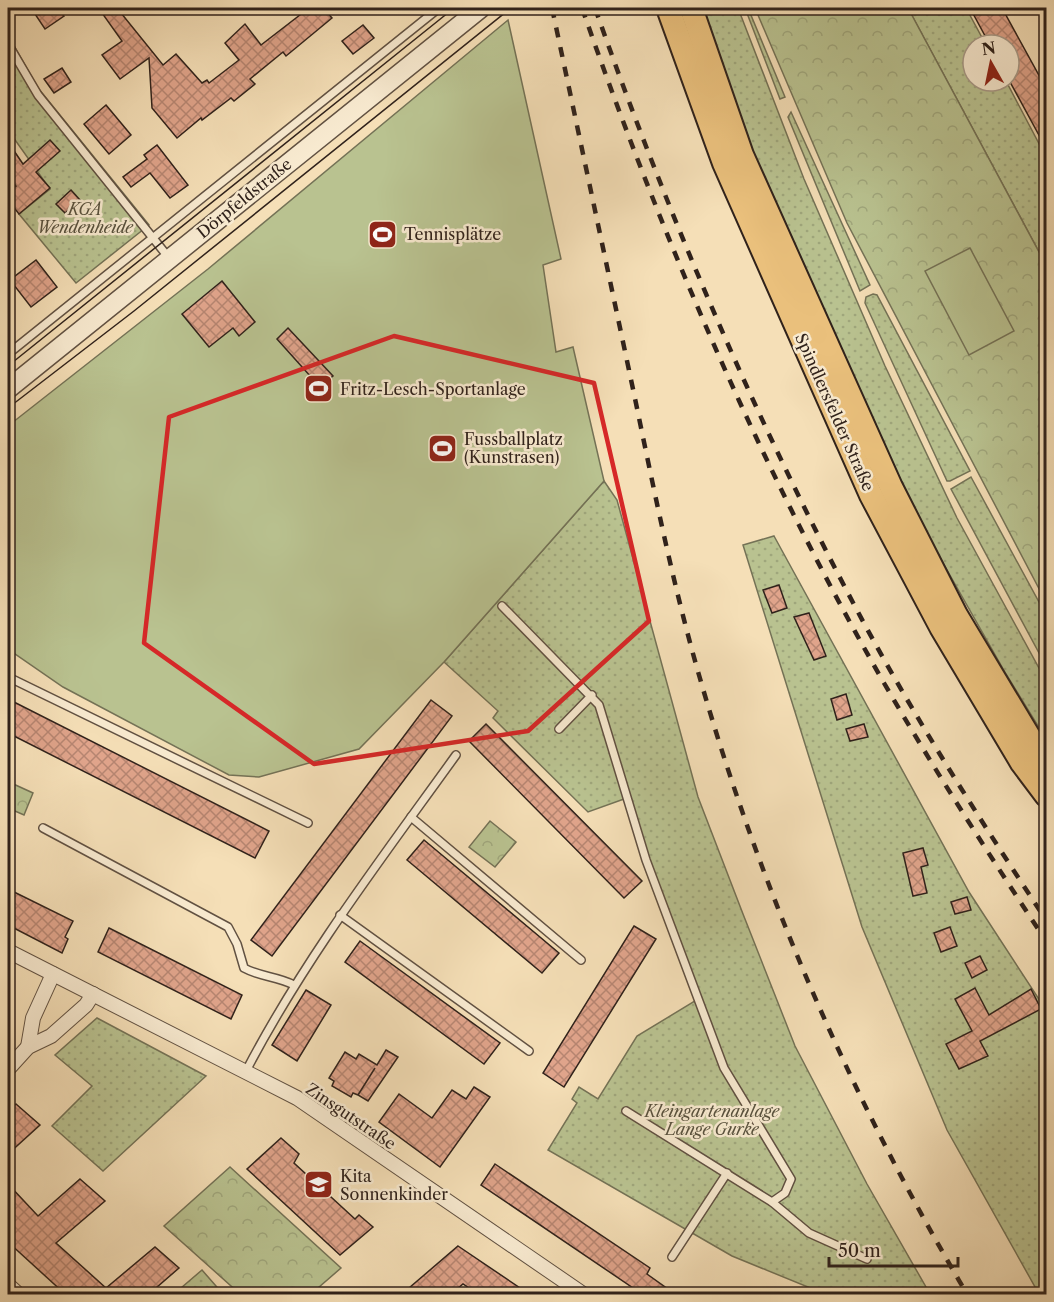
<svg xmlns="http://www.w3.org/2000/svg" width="1054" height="1302" font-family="'Libre Caslon Text',serif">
  <defs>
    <pattern id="grass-dots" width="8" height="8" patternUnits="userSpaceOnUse" patternTransform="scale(1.5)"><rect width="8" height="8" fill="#b9c290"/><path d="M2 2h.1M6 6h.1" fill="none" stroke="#9fa67c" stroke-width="1.8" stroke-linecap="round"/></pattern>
    <pattern id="park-crowns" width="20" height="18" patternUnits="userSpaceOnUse" patternTransform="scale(1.5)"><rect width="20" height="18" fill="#b9c290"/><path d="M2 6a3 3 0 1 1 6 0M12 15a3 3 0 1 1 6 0" fill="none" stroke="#9fa67c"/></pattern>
    <pattern id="building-cross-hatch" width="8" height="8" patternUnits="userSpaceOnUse" patternTransform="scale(1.5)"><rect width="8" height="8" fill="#e0a48b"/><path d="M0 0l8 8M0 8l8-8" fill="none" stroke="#b68571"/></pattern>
  </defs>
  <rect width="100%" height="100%" fill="#f5dfb7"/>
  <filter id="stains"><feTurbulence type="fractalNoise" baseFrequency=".00333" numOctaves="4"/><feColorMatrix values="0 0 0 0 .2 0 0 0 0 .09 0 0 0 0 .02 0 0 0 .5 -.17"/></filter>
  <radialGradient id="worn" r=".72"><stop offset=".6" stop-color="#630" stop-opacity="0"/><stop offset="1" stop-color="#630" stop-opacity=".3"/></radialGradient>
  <g fill="url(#grass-dots)" stroke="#747256" stroke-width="1.5">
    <polygon points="699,8 738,8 804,179 885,366 957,518 1046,681 1046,739 1006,674 913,510 758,165"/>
    <polygon points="745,8 748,8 785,97 780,99"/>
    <polygon points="908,8 966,8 986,45 973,45 973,81 1006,81 1046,157 1046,265"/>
    <polygon points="8,35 38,88 149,225 76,283 19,214 50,189 8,130"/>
    <polygon points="791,112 870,285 860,291 788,117"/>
    <polygon points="873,294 877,295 970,471 950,481 947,481 865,303 866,297"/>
    <polygon points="971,477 1046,615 1046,666 951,489"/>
    <polygon points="604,481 617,500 698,797 743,914 795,1046 867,1184 930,1294 825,1294 732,1256 548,1150 577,1103 572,1099 579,1087 598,1099 637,1036 695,1001 660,894 624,799 588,812 493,718 498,711 444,662"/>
    <polygon points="774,536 969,892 1046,1010 1046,1294 1039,1294 947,1130 862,927 743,545"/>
    <polygon points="97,1018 206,1076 103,1171 52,1126 92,1086 55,1055"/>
    <polygon points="202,1270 223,1294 174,1294"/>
  </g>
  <g fill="url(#park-crowns)" stroke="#747256" stroke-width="1.5">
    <polygon points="755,8 908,8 1046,265 1046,602 847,223"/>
    <polygon points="9,782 33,793 24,815 8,808"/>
    <polygon points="490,821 516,842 495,867 469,847"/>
    <polygon points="230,1167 341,1268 311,1294 240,1294 164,1226"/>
  </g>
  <g fill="#b9c290" stroke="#747256" stroke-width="1.5">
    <polygon points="508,20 561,259 543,265 556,352 573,347 604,481 444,662 359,749 259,777 229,775 63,687 8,649 8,426 208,269"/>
    <polygon points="970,248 1014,331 969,355 925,271"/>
  </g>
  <g fill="url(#building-cross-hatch)" stroke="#30221b" stroke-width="1.5">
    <polygon points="31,8 58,8 64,16 45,29"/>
    <polygon points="109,8 117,8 163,65 176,54 202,83 207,80 209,83 239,60 225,43 245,24 261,45 309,8 323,8 332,18 286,56 283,52 250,79 255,84 234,101 231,98 202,120 201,118 177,138 152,108 149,58 120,79 102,55 122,41 102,13"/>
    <polygon points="970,8 1002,8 1047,90 1047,150 1009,80 1009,45 990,45"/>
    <polygon points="363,25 374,38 353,54 342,41"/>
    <polygon points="62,68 71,82 54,93 44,79"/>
    <polygon points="106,105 131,135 109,154 84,124"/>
    <polygon points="50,140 60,151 36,172 50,188 19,214 8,200 8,192 16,186 8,176 8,142 23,164"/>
    <polygon points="157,145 188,185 170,198 150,173 131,187 123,177 147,159 144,155"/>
    <polygon points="71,190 80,200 65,213 56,204"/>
    <polygon points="36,260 57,287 31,307 10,280"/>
    <polygon points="222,281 255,322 239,336 233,328 209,347 182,314"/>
    <polygon points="288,328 333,376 320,387 277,339"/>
    <polygon points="779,585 787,608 772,613 763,590"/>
    <polygon points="809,613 826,656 814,660 794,617"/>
    <polygon points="846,694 852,715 837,720 831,699"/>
    <polygon points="8,699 269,831 255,858 8,733"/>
    <polygon points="431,700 452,716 272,956 251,940"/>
    <polygon points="486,724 642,881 624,898 469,741"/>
    <polygon points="864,724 868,737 850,741 846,729"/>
    <polygon points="424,840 559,953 542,973 407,860"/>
    <polygon points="923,848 928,865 921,867 927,893 913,896 903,853"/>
    <polygon points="8,889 73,921 65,937 68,939 62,953 8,925"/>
    <polygon points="967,897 971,910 955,914 951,902"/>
    <polygon points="634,926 656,939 564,1087 543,1073"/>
    <polygon points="950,927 957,946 941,952 934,933"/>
    <polygon points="109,928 242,995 231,1019 98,952"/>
    <polygon points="360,941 500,1043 484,1064 345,962"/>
    <polygon points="980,956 987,970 972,978 965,963"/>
    <polygon points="975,988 989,1015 1031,989 1041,1009 980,1041 988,1056 959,1069 946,1044 972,1031 955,999"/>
    <polygon points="306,990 331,1005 297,1061 272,1045"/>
    <polygon points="386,1050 398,1057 368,1101 358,1095 375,1068 358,1095 353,1093 351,1097 332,1086 334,1081 329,1078 345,1052 356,1059 359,1054 377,1065"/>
    <polygon points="474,1087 490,1097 440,1167 379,1122 399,1094 432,1118 452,1090 466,1099"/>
    <polygon points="16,1104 40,1125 8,1154 8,1111"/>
    <polygon points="281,1138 299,1154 294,1163 355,1219 359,1215 373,1227 340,1255 247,1169"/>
    <polygon points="495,1164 650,1268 647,1274 675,1294 642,1294 481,1185"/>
    <polygon points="80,1179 105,1201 56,1243 106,1288 155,1247 179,1268 149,1294 65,1294 8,1242 8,1184 38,1216"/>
    <polygon points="458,1246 529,1294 478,1294 463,1284 451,1294 402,1294"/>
  </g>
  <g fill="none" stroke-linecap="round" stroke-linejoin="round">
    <defs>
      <g id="service">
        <polyline points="8,44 38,95 169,258"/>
        <polyline points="8,354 439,8"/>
        <polyline points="502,606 599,705 646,860 724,1068 791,1179 785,1193 772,1202"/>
        <polyline points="8,677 308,823"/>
        <polyline points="559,729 592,695"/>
        <polyline points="411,817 581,960"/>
        <path d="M 43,828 L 228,927 L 237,944 L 244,968 C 260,977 277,976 294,985"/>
        <polyline points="340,915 529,1051"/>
        <path d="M 246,1071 C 305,958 382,858 456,755"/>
        <polyline points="626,1111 772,1202 809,1233 867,1259"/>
        <polyline points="672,1257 727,1173"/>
      </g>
      <g id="minor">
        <polyline points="8,951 297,1098 583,1294"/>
        <polyline points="28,1047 33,1018 53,974"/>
        <polyline points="8,1069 28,1047 51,1036 86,1005 93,994"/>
        <polyline points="8,1285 18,1294"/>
      </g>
      <polyline id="tertiary" points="8,389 481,8"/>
      <g id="trunk">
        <polyline points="668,8 724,163 871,495 941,627 1022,763 1046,795"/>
        <polyline points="691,8 742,155 891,487 956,615 1046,765"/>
      </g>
    </defs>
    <use href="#service" stroke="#615142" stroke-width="10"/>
    <use href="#minor" stroke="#615142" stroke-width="16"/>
    <use href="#tertiary" stroke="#615142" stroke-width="21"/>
    <use href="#trunk" stroke="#30221b" stroke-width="26"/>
    <use href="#service" stroke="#f8ead0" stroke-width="7"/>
    <use href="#minor" stroke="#f8ead0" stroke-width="14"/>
    <use href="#tertiary" stroke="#f8ead0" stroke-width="18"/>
    <use href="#trunk" stroke="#eac07c" stroke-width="22"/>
    <g stroke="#30221b" stroke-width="1.5">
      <polyline points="8,366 454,8"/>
      <polyline points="8,408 134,311 511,8"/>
    </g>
    <g stroke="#30221b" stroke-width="4.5" stroke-dasharray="10 10" stroke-linecap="butt">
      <path d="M 552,8 C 579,135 606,262 633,389 C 653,485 672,581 699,675 C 761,892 852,1100 967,1294"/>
      <path d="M 582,8 C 663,240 761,469 884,683 C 935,771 990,856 1046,941"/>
      <path d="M 595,8 C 670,221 759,428 866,627 C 921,728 983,824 1046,920"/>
    </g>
  </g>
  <path fill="none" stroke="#d62828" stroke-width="4.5" stroke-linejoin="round" d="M 394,336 L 594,383 L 649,621 L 528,731 L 314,764 L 144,643 L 169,417 Z"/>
  <defs>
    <symbol id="stadium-square" viewBox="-11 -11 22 22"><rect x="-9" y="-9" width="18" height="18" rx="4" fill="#8f2418" stroke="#f8ead0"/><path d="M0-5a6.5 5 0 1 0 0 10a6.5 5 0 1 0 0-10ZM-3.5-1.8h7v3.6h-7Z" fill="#fff"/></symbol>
    <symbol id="school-square" viewBox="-11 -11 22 22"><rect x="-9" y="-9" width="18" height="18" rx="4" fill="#8f2418" stroke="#f8ead0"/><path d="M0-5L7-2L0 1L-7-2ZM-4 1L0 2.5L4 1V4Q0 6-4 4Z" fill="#fff"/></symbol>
  </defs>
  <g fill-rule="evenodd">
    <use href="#stadium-square" x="366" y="218" width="33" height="33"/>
    <use href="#stadium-square" x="302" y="372" width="33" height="33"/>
    <use href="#stadium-square" x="426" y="432" width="33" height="33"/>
    <use href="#school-square" x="302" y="1168" width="33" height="33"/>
  </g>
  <g text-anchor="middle" stroke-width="5" stroke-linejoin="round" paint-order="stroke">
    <g font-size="16" fill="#30221b" stroke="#f8ead0">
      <text transform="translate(244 198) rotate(-39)" y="6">Dörpfeldstraße</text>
      <text transform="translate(835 412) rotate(66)" y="6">Spindlersfelder Straße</text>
      <text transform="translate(351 1116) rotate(34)" y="6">Zinsgutstraße</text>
    </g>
    <g font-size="16" font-style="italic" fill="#59523e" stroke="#f8ead0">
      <text x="85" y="215">KGA<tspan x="85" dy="18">Wendenheide</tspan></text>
      <text x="712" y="1117">Kleingartenanlage<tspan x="712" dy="18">Lange Gurke</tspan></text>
    </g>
    <g font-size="16" fill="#30221b" stroke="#f8ead0" text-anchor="start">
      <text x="404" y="240">Tennisplätze</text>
      <text x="340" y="395">Fritz-Lesch-Sportanlage</text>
      <text x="464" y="445">Fussballplatz<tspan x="464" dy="18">(Kunstrasen)</tspan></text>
      <text x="340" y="1182">Kita<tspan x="340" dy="18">Sonnenkinder</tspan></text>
    </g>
  </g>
  <rect width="1054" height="1302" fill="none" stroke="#f5dfb7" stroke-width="30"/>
  <rect x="9" y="9" width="1036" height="1284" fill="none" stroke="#30221b" stroke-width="3"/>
  <rect x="15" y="15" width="1024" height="1272" fill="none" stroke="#30221b" stroke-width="1.5"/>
  <g transform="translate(991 63) rotate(351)"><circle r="28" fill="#f8ead0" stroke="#a89a88" stroke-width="1.5"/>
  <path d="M0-4.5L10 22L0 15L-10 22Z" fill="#8f2418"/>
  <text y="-9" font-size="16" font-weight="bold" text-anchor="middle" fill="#30221b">N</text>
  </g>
  <path d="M829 1257v9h129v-9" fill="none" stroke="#30221b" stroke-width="3"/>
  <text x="838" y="1257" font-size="18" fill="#30221b" stroke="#f8ead0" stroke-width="4.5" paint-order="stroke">50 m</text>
  <rect width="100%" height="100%" filter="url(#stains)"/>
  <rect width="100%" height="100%" fill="url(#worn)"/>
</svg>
